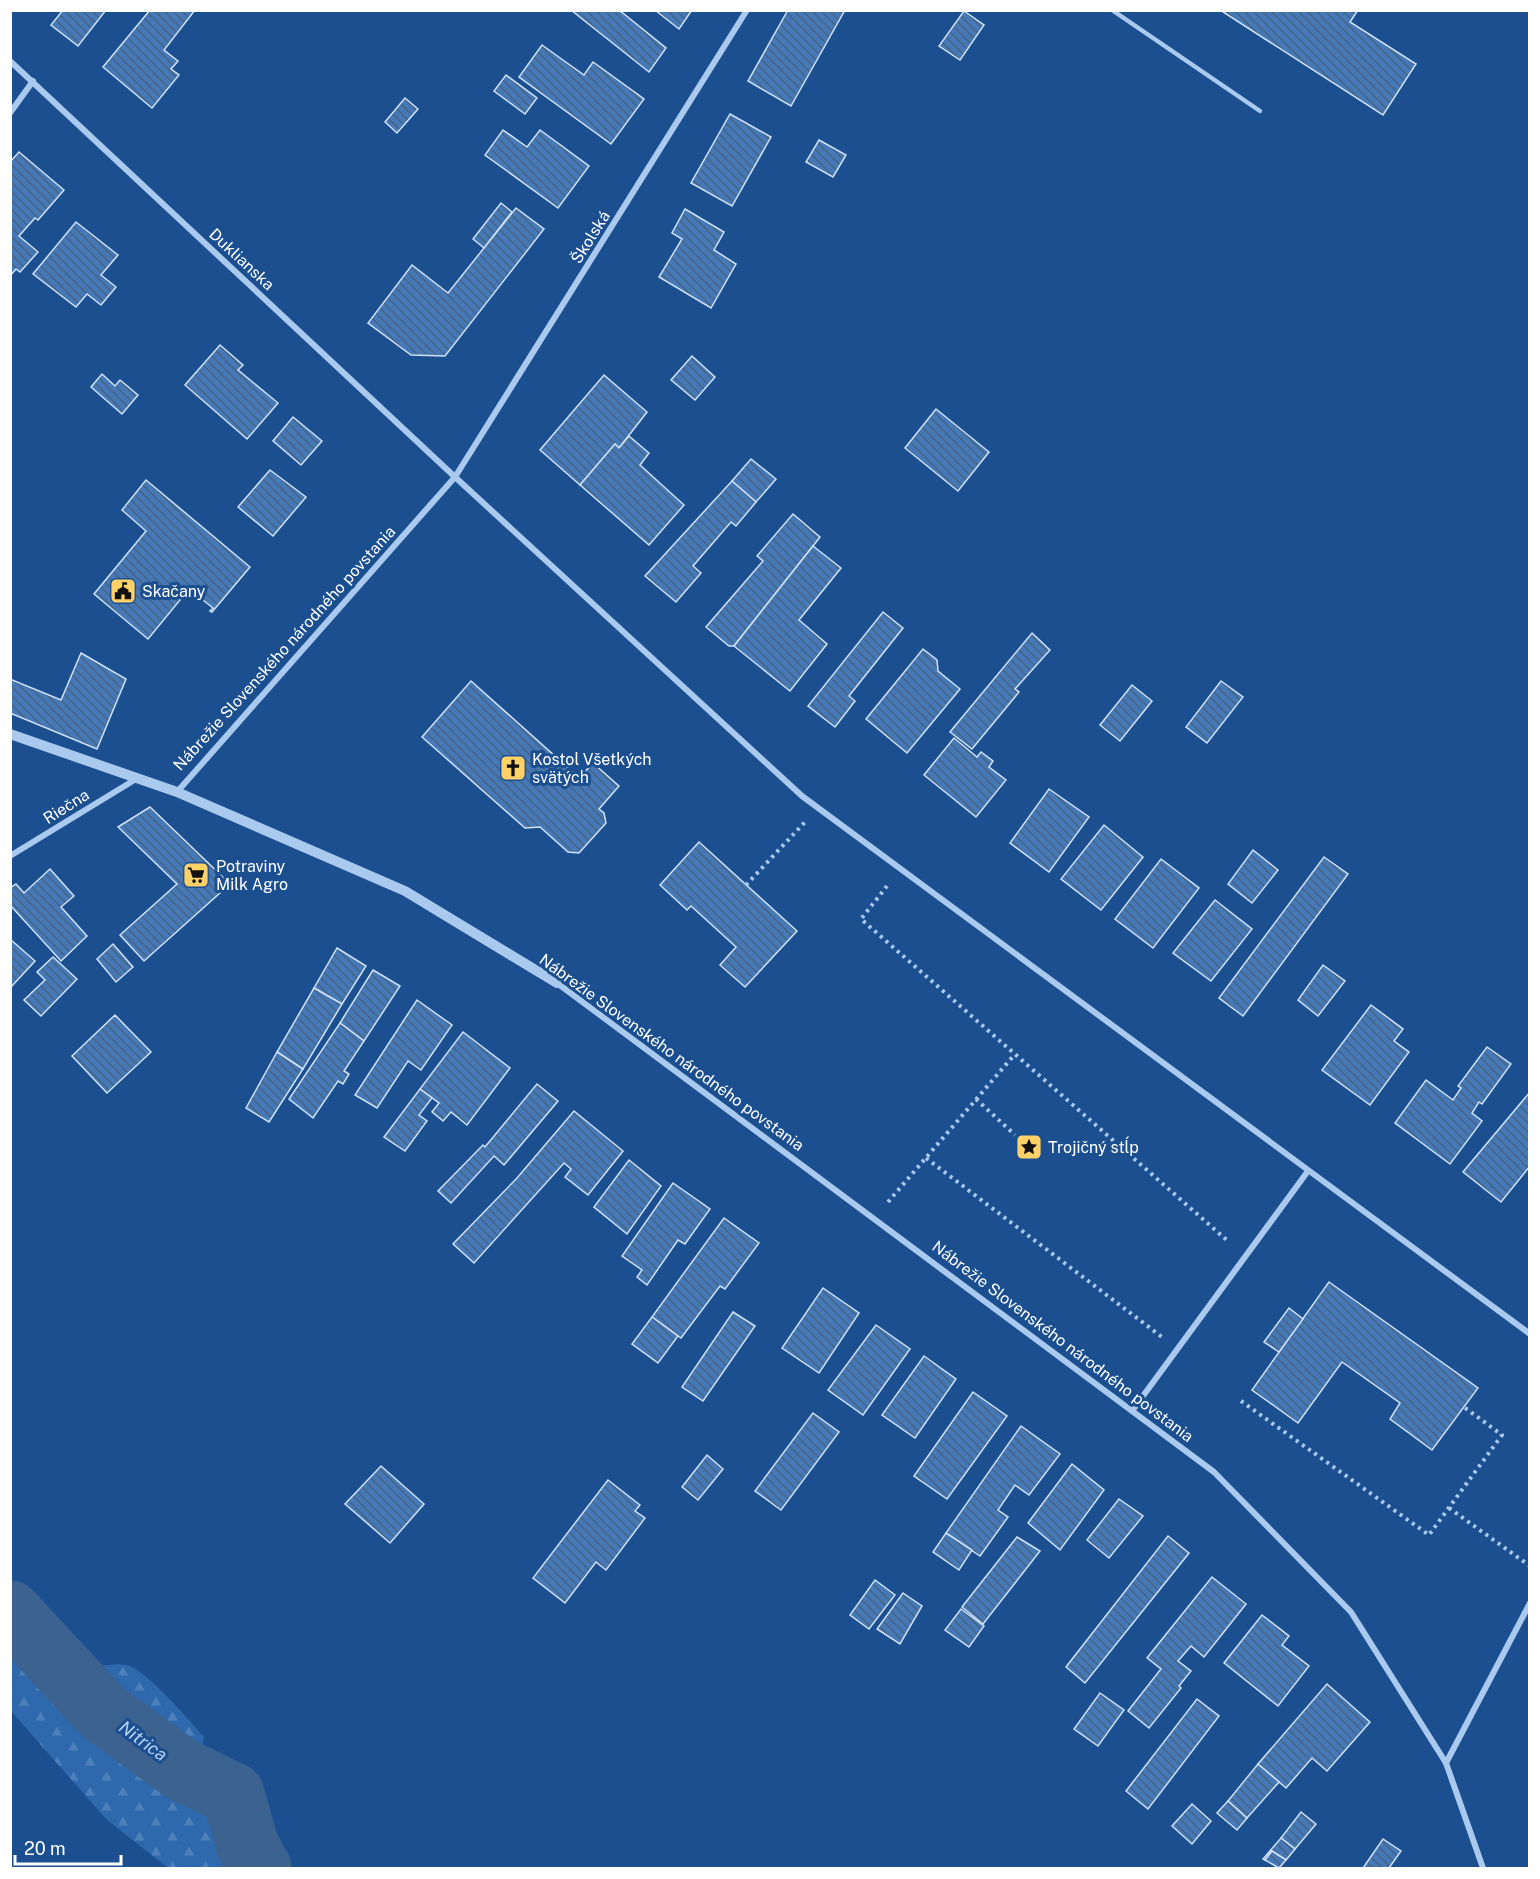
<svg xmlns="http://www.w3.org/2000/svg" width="1540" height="1879" font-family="'Public Sans',sans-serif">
  <defs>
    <pattern id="forest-firs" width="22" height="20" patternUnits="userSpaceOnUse" patternTransform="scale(1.5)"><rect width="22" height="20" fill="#2e69ad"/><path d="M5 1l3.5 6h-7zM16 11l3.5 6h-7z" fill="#4d80b9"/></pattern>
    <pattern id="building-back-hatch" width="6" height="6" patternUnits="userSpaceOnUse" patternTransform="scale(1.5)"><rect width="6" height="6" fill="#4478b7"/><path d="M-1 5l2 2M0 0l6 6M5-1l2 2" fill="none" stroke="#486282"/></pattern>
  </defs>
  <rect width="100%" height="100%" fill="#1b4f8f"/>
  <path fill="url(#forest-firs)" d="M 10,1601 C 34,1621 57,1649 85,1663 C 96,1669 113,1662 126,1665 C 146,1669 189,1720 204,1737 L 199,1759 L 180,1752 L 153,1732 L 136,1749 C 148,1766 166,1786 189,1787 C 206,1788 216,1786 230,1796 L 251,1868 L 168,1868 L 106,1819 L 11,1711 Z"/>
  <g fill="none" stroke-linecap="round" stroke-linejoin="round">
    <polyline stroke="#3c6290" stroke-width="63" points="10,1612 103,1712 181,1769 233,1794 248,1847 260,1868"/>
  </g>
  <g fill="url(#building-back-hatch)" stroke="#cfe3fa" stroke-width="1.5">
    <polygon points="63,10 106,10 78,46 51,25"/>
    <polygon points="150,10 195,10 164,50 178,61 171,69 179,75 152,108 103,67"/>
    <polygon points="571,10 619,10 666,48 649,72"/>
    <polygon points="655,10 692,10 679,29"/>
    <polygon points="788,10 845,10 791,106 748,81"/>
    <polygon points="1220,10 1358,10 1350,22 1416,64 1383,115"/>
    <polygon points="964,11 984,25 960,60 939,46"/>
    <polygon points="542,45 584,75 593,62 644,99 611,144 519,77"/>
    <polygon points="506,75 537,98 525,114 494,91"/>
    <polygon points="405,98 418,109 397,133 385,122"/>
    <polygon points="730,114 771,137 732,206 691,183"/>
    <polygon points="503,130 527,147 540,130 589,166 558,208 485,155"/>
    <polygon points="819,140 846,155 833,177 806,162"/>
    <polygon points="19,152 64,190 38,220 35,218 19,236 38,252 20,272 16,269 10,276 10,162"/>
    <polygon points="501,203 512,212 484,248 473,239"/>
    <polygon points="516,208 544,229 445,356 411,355 368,323 412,265 448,293"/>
    <polygon points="685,209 724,232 714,250 736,264 711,308 659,277 682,239 672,233"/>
    <polygon points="76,222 118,255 101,275 116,287 101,305 87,294 76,307 33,274"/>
    <polygon points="220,345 243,365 238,370 278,403 247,439 185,385"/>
    <polygon points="692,356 715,377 695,400 671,380"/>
    <polygon points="102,374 115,386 120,380 138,395 122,414 91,387"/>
    <polygon points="604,375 647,412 619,448 615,444 580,485 540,450"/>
    <polygon points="936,409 989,452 958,491 905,448"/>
    <polygon points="293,417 322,441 301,465 273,441"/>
    <polygon points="629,436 649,453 640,465 684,505 649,545 580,485 615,444 619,448"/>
    <polygon points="751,459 776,479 756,502 732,481"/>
    <polygon points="270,470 306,497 273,536 238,507"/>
    <polygon points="146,480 250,567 212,612 210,611 213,608 189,589 148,639 94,594 146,531 122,510"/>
    <polygon points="732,481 756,502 736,526 731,522 693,566 701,573 676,602 645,576"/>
    <polygon points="793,514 820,537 734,646 729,646 706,627 763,561 757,556"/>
    <polygon points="813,546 841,568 799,620 827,644 790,691 734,646"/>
    <polygon points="883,612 903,628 849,696 855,701 835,727 808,706"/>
    <polygon points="1032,633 1050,650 1015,689 1019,692 972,749 950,732"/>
    <polygon points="923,649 937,660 938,671 960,689 907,753 866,719"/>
    <polygon points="81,653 126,679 97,749 10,713 10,679 61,700"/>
    <polygon points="471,681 575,774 577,780 593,763 619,786 599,809 604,813 606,823 579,853 568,852 540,827 525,828 422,737"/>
    <polygon points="1221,681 1243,697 1207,743 1186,727"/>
    <polygon points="1132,685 1152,701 1120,741 1100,725"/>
    <polygon points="954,738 977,757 981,752 993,761 989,767 1006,780 976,817 924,775"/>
    <polygon points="1049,789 1089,817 1049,872 1010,843"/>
    <polygon points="150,807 230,884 144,961 120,935 177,884 118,827"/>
    <polygon points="1104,825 1143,857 1101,910 1061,879"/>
    <polygon points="699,842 797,931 745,987 720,965 736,947 691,906 687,910 660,885"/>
    <polygon points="1253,850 1278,870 1252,903 1228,884"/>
    <polygon points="1324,857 1348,874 1243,1016 1219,998"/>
    <polygon points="1161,859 1199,888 1153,948 1115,919"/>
    <polygon points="50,869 74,896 61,907 87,936 61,961 10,905 10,888 16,884 24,893"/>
    <polygon points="1215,900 1252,929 1211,981 1173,953"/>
    <polygon points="10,939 35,961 11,987 10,987"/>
    <polygon points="113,944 133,967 116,982 97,959"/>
    <polygon points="337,948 366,966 342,1004 314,988"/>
    <polygon points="53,957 77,979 41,1016 24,1000 45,980 37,972"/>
    <polygon points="1323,965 1345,981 1318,1016 1298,1000"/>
    <polygon points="373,970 400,986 364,1041 340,1023"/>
    <polygon points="314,988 342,1004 303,1069 277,1052"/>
    <polygon points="417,1000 452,1025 421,1070 408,1061 377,1108 355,1095"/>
    <polygon points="1371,1005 1403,1029 1394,1041 1409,1052 1370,1105 1322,1070"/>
    <polygon points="115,1015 151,1052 107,1093 72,1056"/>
    <polygon points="340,1023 364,1041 344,1071 349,1074 343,1084 338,1081 313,1118 289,1099"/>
    <polygon points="463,1032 510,1068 467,1125 451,1112 443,1121 432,1112 439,1103 420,1089"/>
    <polygon points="1487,1047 1511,1064 1482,1104 1479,1102 1472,1113 1482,1121 1450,1164 1395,1123 1426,1080 1453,1100 1461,1088 1458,1086"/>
    <polygon points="277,1052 303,1069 269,1122 246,1108"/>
    <polygon points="537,1084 558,1101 504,1165 494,1156 451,1203 438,1191 483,1145 485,1147"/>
    <polygon points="420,1089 432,1098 419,1115 427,1121 405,1151 384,1137"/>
    <polygon points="1530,1092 1530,1166 1501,1202 1463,1172"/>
    <polygon points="574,1111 623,1151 588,1195 565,1177 571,1169 564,1163 474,1263 453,1244 517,1178"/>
    <polygon points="629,1160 661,1186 627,1234 594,1207"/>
    <polygon points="673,1183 710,1209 685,1244 678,1240 647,1285 637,1277 642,1270 622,1256"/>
    <polygon points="724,1218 759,1243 725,1289 720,1286 681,1338 652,1317"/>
    <polygon points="1329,1282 1478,1388 1432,1450 1390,1419 1400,1403 1342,1362 1298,1423 1252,1390"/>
    <polygon points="823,1288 859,1313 819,1373 782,1348"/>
    <polygon points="1289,1308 1303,1319 1279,1352 1264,1342"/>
    <polygon points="733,1312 755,1326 703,1401 682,1387"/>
    <polygon points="652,1317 678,1336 658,1363 632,1344"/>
    <polygon points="876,1325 910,1349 863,1415 828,1390"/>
    <polygon points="924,1356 956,1379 915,1438 882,1415"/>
    <polygon points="973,1392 1007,1416 947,1499 914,1476"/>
    <polygon points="813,1413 839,1432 781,1510 755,1491"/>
    <polygon points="1021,1426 1060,1454 1029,1495 1015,1485 998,1510 1008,1517 980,1556 946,1533"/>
    <polygon points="707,1455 723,1469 698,1500 682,1487"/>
    <polygon points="1072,1464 1104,1490 1060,1550 1028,1523"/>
    <polygon points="381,1466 424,1504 390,1543 345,1504"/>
    <polygon points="608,1480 640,1505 635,1511 645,1518 606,1570 596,1562 565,1603 533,1578"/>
    <polygon points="1119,1499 1143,1516 1109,1558 1087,1540"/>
    <polygon points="946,1533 972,1550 959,1570 933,1552"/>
    <polygon points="1168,1536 1189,1553 1085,1683 1066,1667"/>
    <polygon points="1017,1537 1040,1551 983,1624 962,1607"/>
    <polygon points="1212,1577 1246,1604 1204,1657 1191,1646 1178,1661 1191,1671 1179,1686 1181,1688 1149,1728 1128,1711 1161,1669 1147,1658"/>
    <polygon points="875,1580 895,1595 869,1629 850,1615"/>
    <polygon points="903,1593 922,1606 900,1644 877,1629"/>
    <polygon points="961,1609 984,1626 969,1647 945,1630"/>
    <polygon points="1262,1615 1289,1636 1282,1645 1309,1666 1278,1706 1224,1663"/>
    <polygon points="1327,1684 1370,1722 1327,1771 1312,1758 1286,1788 1258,1764"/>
    <polygon points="1100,1693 1124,1710 1098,1746 1074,1729"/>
    <polygon points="1197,1699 1219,1716 1148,1809 1126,1791"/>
    <polygon points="1258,1764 1279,1782 1247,1818 1228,1801"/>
    <polygon points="1228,1801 1247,1818 1237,1830 1217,1813"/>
    <polygon points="1192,1804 1211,1821 1192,1844 1172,1826"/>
    <polygon points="1301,1812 1316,1824 1295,1849 1281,1838"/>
    <polygon points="1281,1838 1295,1849 1286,1860 1272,1851 1265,1860 1263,1859"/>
    <polygon points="1383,1839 1401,1851 1389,1868 1363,1868"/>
    <polygon points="1272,1851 1286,1860 1279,1868 1265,1860"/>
  </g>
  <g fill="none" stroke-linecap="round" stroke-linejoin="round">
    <g stroke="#a9c9ee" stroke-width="4" stroke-dasharray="3 4.5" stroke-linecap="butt">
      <polyline points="746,885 805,822"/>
      <polyline points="887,886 861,919 1229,1242"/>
      <polyline points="976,1099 1015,1135"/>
      <polyline points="926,1158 1162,1337"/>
      <polyline points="888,1202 1015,1054"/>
      <polyline points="1241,1401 1429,1535 1502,1435 1464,1407"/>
      <polyline points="1449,1508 1530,1566"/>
    </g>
    <polyline stroke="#a9c9ee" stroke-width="4.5" points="1112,10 1260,111"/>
    <g stroke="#a9c9ee" stroke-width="6">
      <polyline points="10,61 455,477 802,796 1530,1334"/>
      <polyline points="10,113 33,81"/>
      <polyline points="177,792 455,477 747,10"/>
      <polyline points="10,856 136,779"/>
      <polyline points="557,983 1214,1472 1351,1612 1446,1763 1483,1868"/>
      <polyline points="1132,1411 1308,1171"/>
      <polyline points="1446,1763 1530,1603"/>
    </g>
    <polyline stroke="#a9c9ee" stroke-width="10" points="10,734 177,792 405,891 557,983"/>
  </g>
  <defs>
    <symbol id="civic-square" viewBox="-11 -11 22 22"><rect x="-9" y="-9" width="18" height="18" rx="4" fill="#ffd166" stroke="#1b4f8f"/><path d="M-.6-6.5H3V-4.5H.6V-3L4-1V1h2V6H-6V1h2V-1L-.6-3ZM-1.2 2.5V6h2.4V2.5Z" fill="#111"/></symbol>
    <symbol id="church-square" viewBox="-11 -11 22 22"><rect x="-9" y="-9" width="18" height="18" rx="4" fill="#ffd166" stroke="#1b4f8f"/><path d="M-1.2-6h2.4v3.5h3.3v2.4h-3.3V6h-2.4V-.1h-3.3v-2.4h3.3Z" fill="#111"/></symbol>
    <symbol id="supermarket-square" viewBox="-11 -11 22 22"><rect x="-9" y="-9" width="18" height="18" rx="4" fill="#ffd166" stroke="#1b4f8f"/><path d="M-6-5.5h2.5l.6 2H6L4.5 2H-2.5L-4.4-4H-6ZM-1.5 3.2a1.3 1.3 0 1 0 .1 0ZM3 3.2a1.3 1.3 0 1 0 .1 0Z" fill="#111"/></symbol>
    <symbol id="sight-square" viewBox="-11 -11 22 22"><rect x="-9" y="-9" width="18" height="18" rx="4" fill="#ffd166" stroke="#1b4f8f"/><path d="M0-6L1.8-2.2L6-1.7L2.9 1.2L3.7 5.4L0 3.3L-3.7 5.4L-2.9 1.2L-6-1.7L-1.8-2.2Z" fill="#111"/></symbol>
  </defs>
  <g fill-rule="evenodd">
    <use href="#civic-square" x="108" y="576" width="30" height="30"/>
    <use href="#church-square" x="498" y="753" width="30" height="30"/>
    <use href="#supermarket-square" x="181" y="860" width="30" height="30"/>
    <use href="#sight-square" x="1014" y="1132" width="30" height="30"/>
  </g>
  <g text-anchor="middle" stroke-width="6" stroke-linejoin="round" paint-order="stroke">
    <g font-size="16" fill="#fff" stroke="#1b4f8f">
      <text transform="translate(590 237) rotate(-58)" y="6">Školská</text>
      <text transform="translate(242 259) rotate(43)" y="6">Duklianska</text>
      <text transform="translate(284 648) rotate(-48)" y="6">Nábrežie Slovenského národného povstania</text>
      <text transform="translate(66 806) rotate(-32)" y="6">Riečna</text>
      <text transform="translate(672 1052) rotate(36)" y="6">Nábrežie Slovenského národného povstania</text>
      <text transform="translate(1063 1341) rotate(37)" y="6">Nábrežie Slovenského národného povstania</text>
    </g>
    <g font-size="16" fill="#fff" stroke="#1b4f8f" text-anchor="start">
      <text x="142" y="597">Skačany</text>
      <text x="532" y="765">Kostol Všetkých<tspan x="532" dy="18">svätých</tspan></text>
      <text x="216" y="872">Potraviny<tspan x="216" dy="18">Milk Agro</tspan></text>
      <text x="1048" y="1153">Trojičný stĺp</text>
    </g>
    <g font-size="18" font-style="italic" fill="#b5d3f5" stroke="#1b4f8f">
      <text transform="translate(143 1741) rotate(36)" y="6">Nitrica</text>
    </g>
  </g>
  <rect width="1540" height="1879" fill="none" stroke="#ffffff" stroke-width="24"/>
  <path d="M15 1855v9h106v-9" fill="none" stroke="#ffffff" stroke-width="3"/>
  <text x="24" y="1855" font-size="18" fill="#ffffff" stroke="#1b4f8f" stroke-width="4.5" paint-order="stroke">20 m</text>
</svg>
